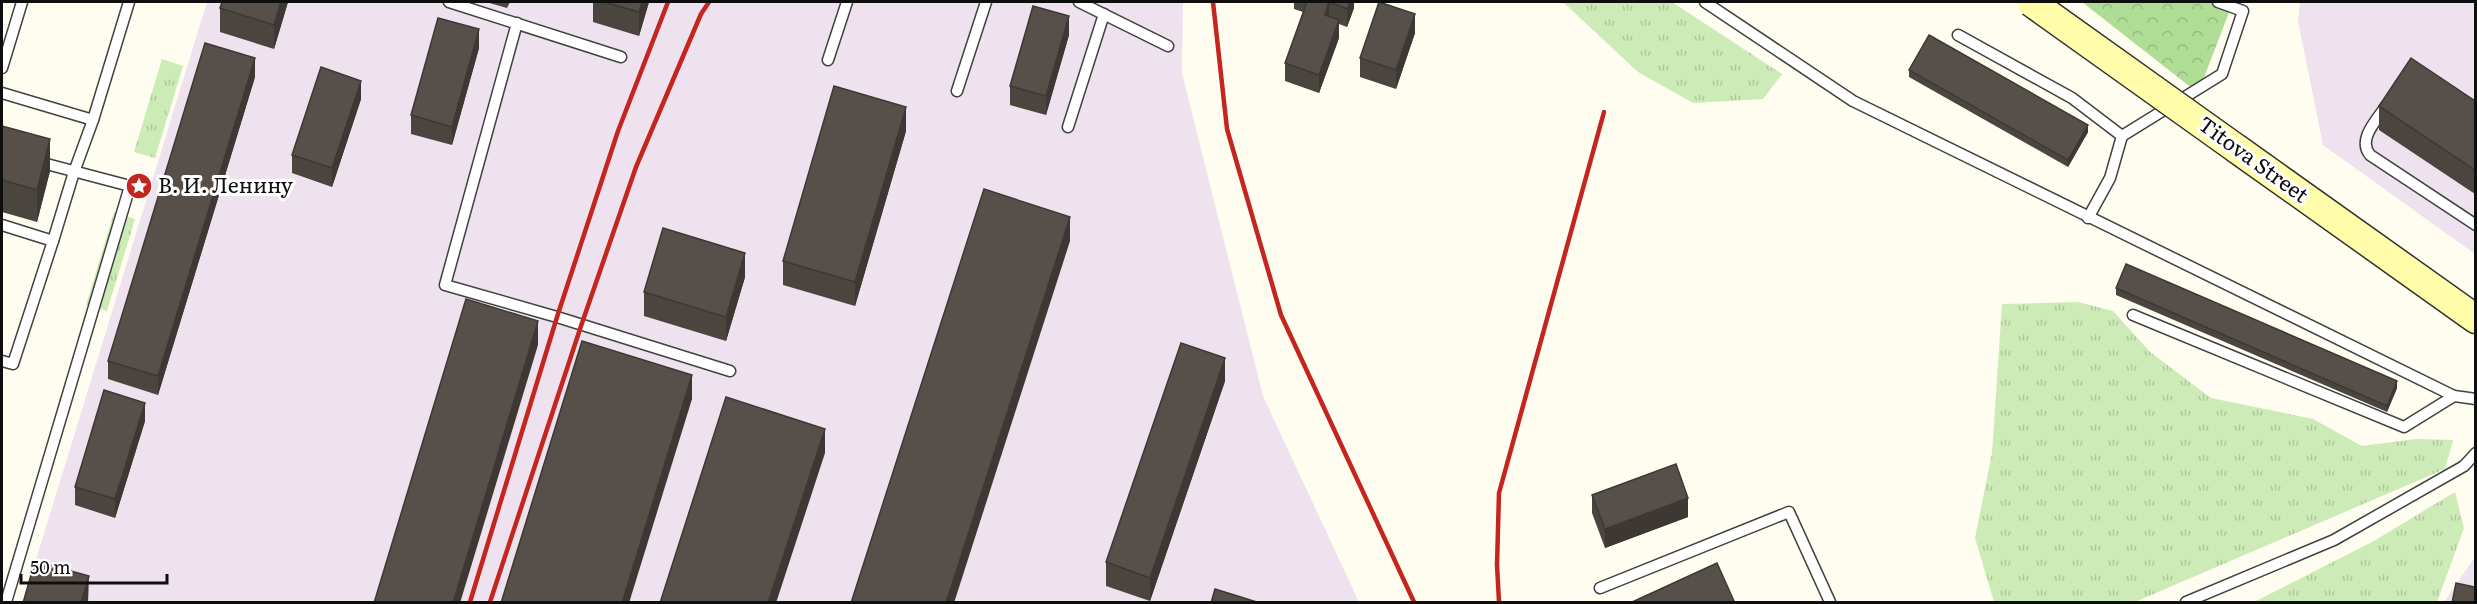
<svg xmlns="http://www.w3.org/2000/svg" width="2477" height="604" font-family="Literata,serif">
  <defs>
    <pattern id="grass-tufts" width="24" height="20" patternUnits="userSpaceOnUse" patternTransform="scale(1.5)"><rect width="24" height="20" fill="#cdebb6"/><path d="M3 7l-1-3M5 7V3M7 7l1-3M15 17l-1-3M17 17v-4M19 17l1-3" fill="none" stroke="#afc89b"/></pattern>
    <pattern id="forest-crowns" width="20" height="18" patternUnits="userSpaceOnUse" patternTransform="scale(1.5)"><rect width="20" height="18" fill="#afdd95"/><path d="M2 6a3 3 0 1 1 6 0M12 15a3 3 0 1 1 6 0" fill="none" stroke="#95bc7f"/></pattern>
  </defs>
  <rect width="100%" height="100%" fill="#fffdef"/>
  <g fill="#ede2ed">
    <polygon points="207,2 1183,2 1182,73 1263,396 1359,602 23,602"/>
    <polygon points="2300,2 2475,2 2475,254 2323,145 2298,21"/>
    <polygon points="2475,547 2475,602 2444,602 2475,557"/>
  </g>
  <g fill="url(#grass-tufts)">
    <polygon points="1563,2 1672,2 1782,74 1763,99 1693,103 1638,72"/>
    <polygon points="162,59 183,66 155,158 134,152"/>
    <polygon points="114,212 135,219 107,311 86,305"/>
    <polygon points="2078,302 2113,311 2150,352 2211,398 2313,419 2362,446 2416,439 2453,440 2445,469 2135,602 1994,602 1975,538 1992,453 2002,304"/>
    <polygon points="2455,492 2464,528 2437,602 2254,602 2372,542"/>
  </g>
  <polygon fill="url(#forest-crowns)" points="2082,2 2233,2 2198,93"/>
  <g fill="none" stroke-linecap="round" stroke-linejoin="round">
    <defs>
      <g id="service">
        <polyline points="449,2 621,57"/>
        <polyline points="1079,2 1168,46"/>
        <polyline points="1705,2 1853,101 2454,396 2476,399"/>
        <polyline points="517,23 445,285 557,317 730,371"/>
        <polyline points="1958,35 2072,98 2122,136 2110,178 2088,218"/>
        <polyline points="828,60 847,2"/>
        <polyline points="2,68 22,2"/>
        <polyline points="957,91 986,2"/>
        <polyline points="2,93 93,120 129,2"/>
        <path d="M 2386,106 C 2377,120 2357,139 2370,155 L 2476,225"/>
        <polyline points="1068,127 1104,14"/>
        <polyline points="2122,136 2222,74 2243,11 2218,2"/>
        <polyline points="2,225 53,241 74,172 93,120"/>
        <polyline points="2133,315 2404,427 2454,396"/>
        <polyline points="2,361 13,364 53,241"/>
        <polyline points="1600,588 1789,512 1830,602"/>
        <polyline points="6,602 130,186 39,162"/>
        <polyline points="2186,602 2334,540 2464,466 2476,453"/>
      </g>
      <polyline id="secondary" points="2237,149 2476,319"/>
    </defs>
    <use href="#service" stroke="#414141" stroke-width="13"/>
    <use href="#secondary" stroke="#303030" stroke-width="31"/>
    <use href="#service" stroke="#fff" stroke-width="10"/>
    <use href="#secondary" stroke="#fffdaa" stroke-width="28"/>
    <g stroke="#c5251f" stroke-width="4.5">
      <polyline points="1213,2 1227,129 1281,315 1414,602"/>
      <polyline points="470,602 557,317 618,131 668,2"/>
      <polyline points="490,602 581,326 636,167 701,14 709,2"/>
      <polyline points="1499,602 1497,565 1499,493 1604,112"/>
    </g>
    <defs>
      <polyline id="secondary-bridge" points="2031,2 2237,149"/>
    </defs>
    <use href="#secondary-bridge" stroke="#303030" stroke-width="31" stroke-linecap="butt"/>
    <use href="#secondary-bridge" stroke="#fffdaa" stroke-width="28"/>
  </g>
  <g fill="#4b4540">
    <polygon points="288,2 274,49 220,32 220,8"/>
    <polygon points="486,2 510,2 507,8"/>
    <polygon points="593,2 649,2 639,36 593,22"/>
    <polygon points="1294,2 1354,2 1354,8 1347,27 1339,24 1339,38 1319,93 1285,81 1285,63 1303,12 1294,9"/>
    <polygon points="1415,33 1396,89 1360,77 1360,58"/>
    <polygon points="1069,35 1046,115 1010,105 1010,86"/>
    <polygon points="479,48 452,145 411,134 411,115"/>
    <polygon points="1909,70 2088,132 2068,167 1909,77"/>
    <polygon points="255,77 158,395 108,379 108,361"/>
    <polygon points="361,99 332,187 292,173 292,155"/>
    <polygon points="2475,101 2475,194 2379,130 2379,106"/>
    <polygon points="2,126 50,171 37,222 2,212"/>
    <polygon points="906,131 855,306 783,285 783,261"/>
    <polygon points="745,277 726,341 644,316 644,292"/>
    <polygon points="2116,288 2397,388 2387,412 2116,295"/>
    <polygon points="1225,381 1150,601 1106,586 1106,562"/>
    <polygon points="145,421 115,518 75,505 75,487"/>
    <polygon points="1592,495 1688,517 1605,548 1592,513"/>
  </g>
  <g fill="#3d3834">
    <polygon points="281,2 288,2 274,49 274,25"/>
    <polygon points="642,2 649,2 639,36 639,12"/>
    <polygon points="1329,2 1329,21 1325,15"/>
    <polygon points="1350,2 1354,2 1354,8 1347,27 1347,9"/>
    <polygon points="1415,14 1415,33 1396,89 1396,70"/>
    <polygon points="1069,16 1069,35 1046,115 1046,96"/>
    <polygon points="1339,20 1339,38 1319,93 1319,75"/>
    <polygon points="479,29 479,48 452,145 452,127"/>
    <polygon points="255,58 255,77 158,395 158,376"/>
    <polygon points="361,81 361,99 332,187 332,168"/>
    <polygon points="906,107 906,131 855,306 855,282"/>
    <polygon points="2088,125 2088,132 2068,167 2068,160"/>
    <polygon points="50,139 50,171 37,222 37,190"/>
    <polygon points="1070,217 1070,241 954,603 946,603"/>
    <polygon points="745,253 745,277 726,341 726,317"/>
    <polygon points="538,321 538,345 460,603 453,603"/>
    <polygon points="1225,358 1225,381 1150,601 1150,578"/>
    <polygon points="692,375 692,399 629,603 622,603"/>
    <polygon points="2397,381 2397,388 2387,412 2387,406"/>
    <polygon points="145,403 145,421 115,518 115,499"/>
    <polygon points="825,429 825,453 776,603 768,603"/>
    <polygon points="1688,498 1688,517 1605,548 1605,529"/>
    <polygon points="89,576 88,603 81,603"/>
  </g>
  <g fill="#57504a" stroke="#3d3834" stroke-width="1.5">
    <polygon points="222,2 281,2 274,25 220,8"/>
    <polygon points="604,2 642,2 639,12"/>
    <polygon points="1307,2 1350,2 1347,9 1329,2 1325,15 1339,20 1319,75 1285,63"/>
    <polygon points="1379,2 1415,14 1396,70 1360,58"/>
    <polygon points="1033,6 1069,16 1046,96 1010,86"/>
    <polygon points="438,18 479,29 452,127 411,115"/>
    <polygon points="1929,35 2088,125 2068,160 1909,70"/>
    <polygon points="205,43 255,58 158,376 108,361"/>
    <polygon points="2411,58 2475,101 2475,170 2379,106"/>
    <polygon points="321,67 361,81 332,168 292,155"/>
    <polygon points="834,86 906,107 855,282 783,261"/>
    <polygon points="2,126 50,139 37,190 2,180"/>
    <polygon points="984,189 1070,217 946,603 851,603"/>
    <polygon points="663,228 745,253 726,317 644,292"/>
    <polygon points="2126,264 2397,381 2387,406 2116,288"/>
    <polygon points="466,299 538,321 453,603 374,603"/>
    <polygon points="582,341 692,375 622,603 501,603"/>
    <polygon points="1181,343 1225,358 1150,578 1106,562"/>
    <polygon points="104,390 145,403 115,499 75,487"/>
    <polygon points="726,397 825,429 768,603 660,603"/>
    <polygon points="1676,464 1688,498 1605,529 1592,495"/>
    <polygon points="35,561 89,576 81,603 23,603"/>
    <polygon points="1717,563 1734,601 1729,603 1630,603"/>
    <polygon points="2456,583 2475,587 2475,603 2452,603"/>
    <polygon points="1215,589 1260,603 1211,603"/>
  </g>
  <defs>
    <symbol id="sight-disc" viewBox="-11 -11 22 22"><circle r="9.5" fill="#c5251f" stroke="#fff"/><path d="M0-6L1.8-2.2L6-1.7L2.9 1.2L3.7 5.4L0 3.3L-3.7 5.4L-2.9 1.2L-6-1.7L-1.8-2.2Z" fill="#fff"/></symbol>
  </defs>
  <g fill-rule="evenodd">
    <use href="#sight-disc" x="124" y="171" width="30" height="30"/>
  </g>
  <g text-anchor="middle" stroke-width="6" stroke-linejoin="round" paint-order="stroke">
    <g font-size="21" fill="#0e0e0e" stroke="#fff">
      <text transform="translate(2253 160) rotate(36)" y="7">Titova Street</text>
    </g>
    <g font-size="21" fill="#0e0e0e" stroke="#fff" text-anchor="start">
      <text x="158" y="193">В. И. Ленину</text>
    </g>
  </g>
  <rect width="2477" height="604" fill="none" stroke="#0e0e0e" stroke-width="6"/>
  <path d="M21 574v9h146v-9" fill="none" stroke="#0e0e0e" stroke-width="3"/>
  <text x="30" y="574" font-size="18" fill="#0e0e0e" stroke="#ffffff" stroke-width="4.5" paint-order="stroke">50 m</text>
</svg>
